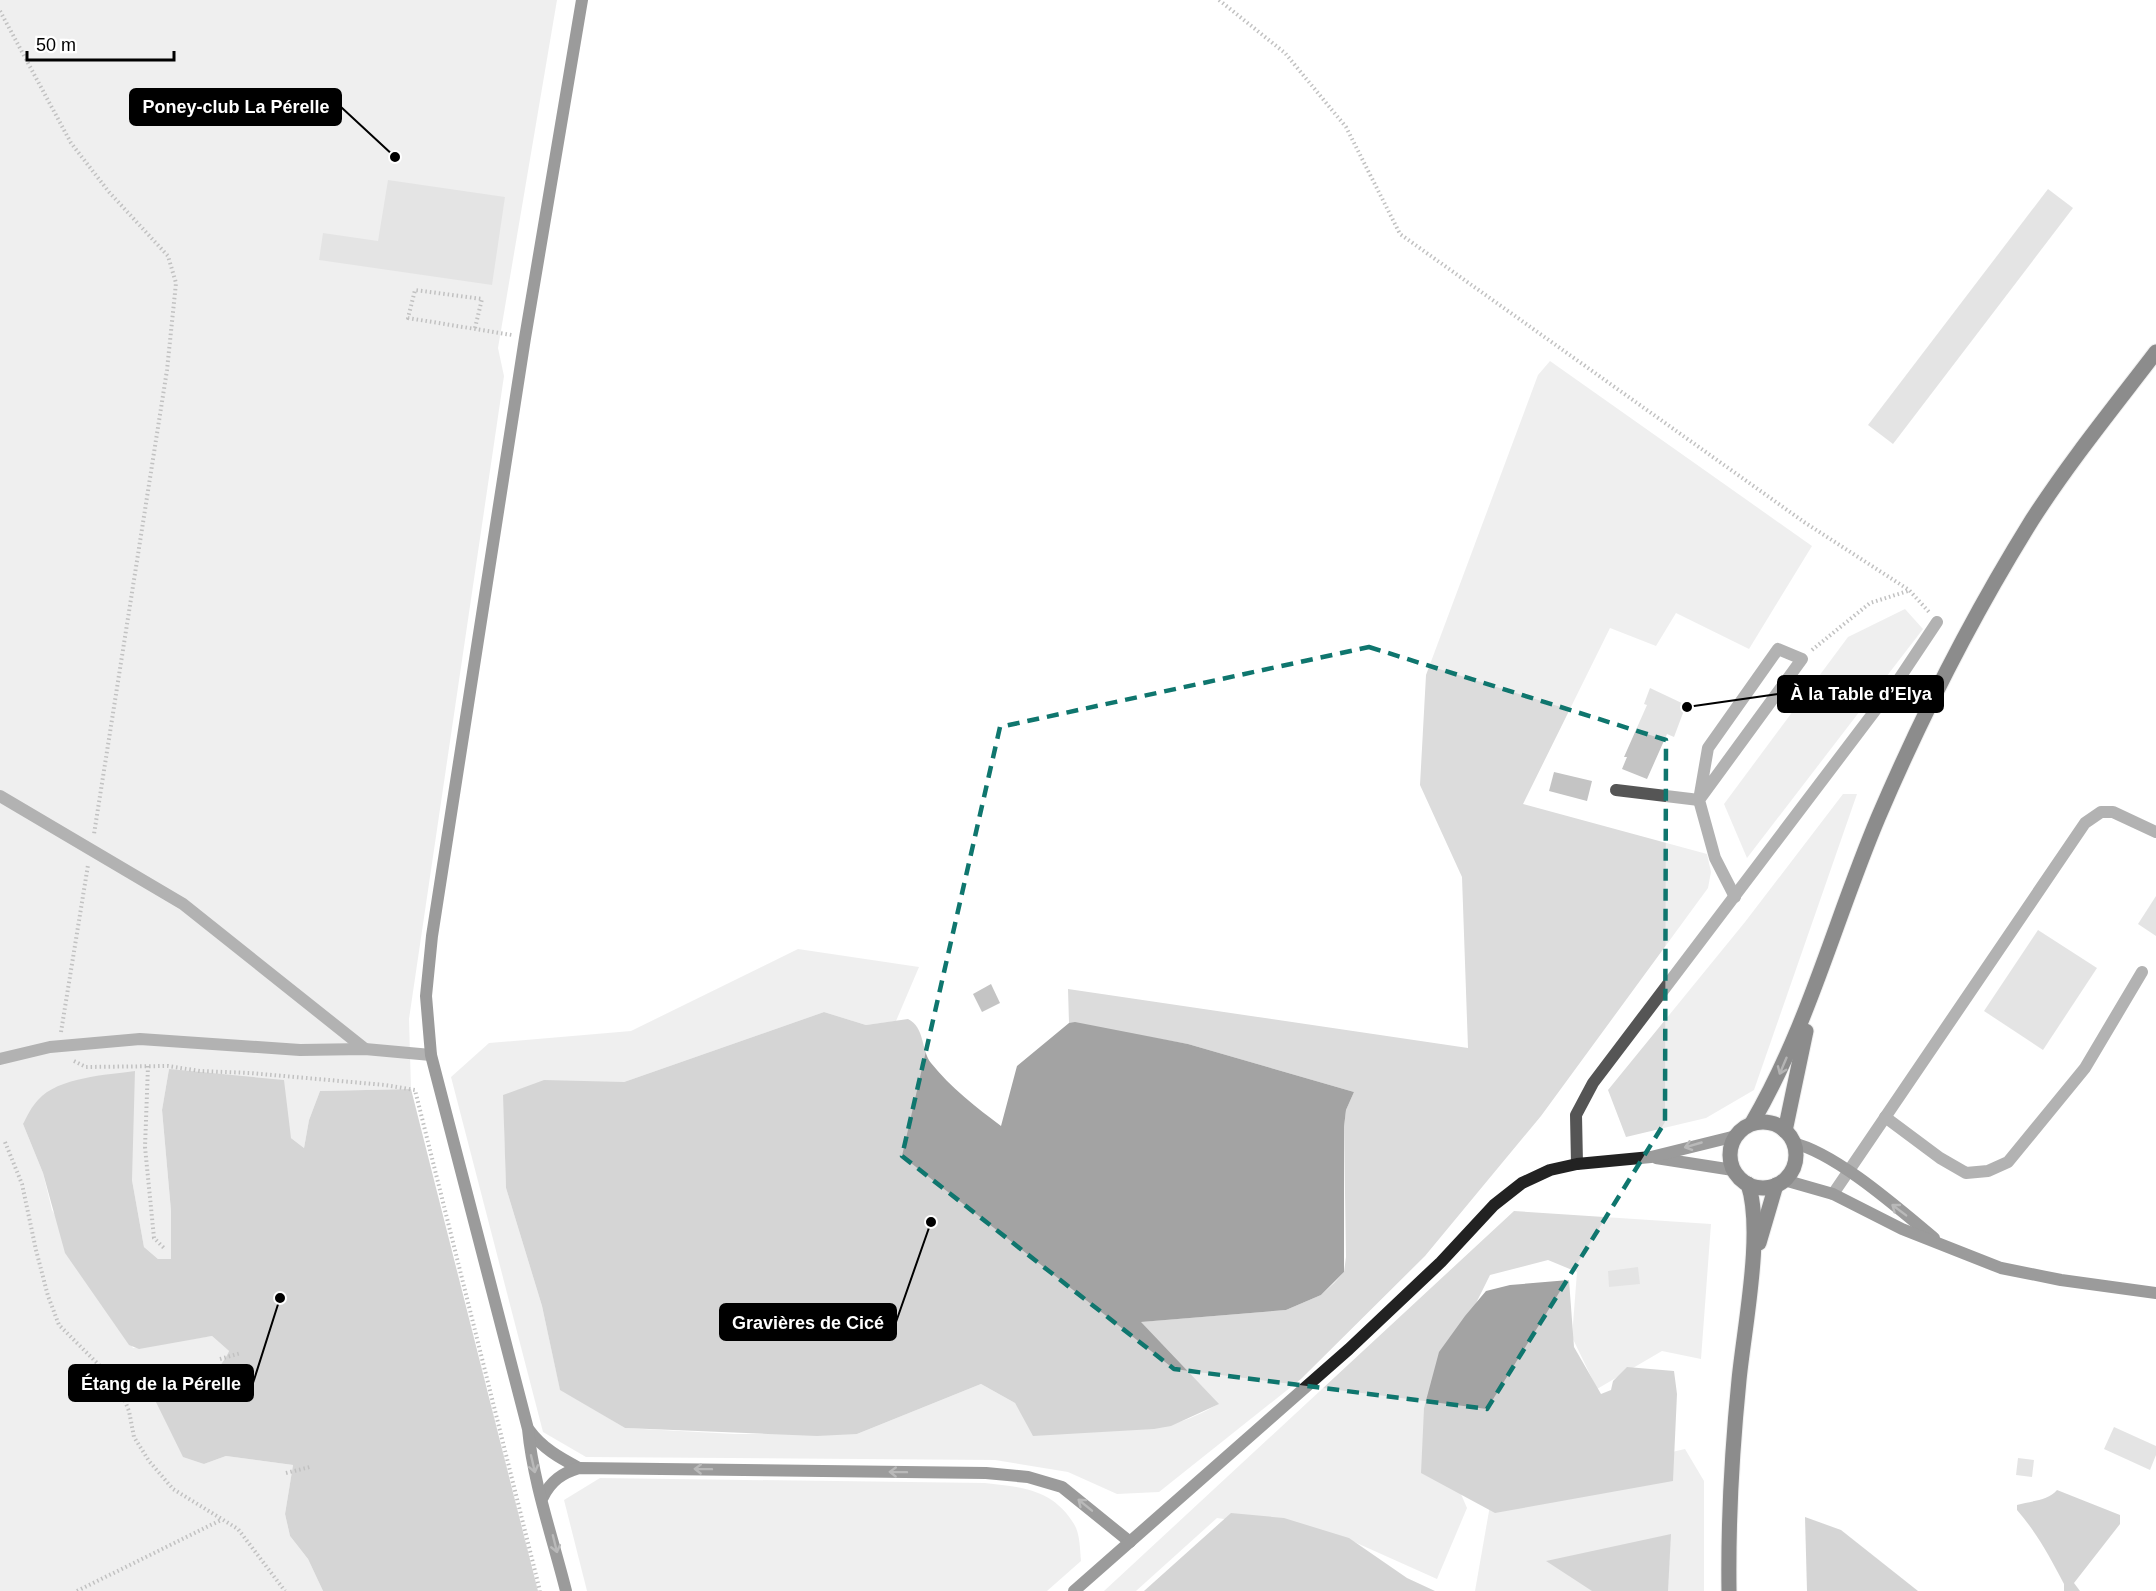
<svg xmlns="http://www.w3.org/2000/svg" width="2156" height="1591" font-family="Arial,sans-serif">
  <rect width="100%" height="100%" fill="#fff"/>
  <g fill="#dcdcdc">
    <path d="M 0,0 L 557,0 L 498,348 L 504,376 L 409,1019 L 411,1089 L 320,1091 L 309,1120 L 304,1148 L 291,1138 L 169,1069 L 162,1110 L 171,1211 L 171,1259 L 158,1259 L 144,1247 L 132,1180 L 132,1145 L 23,1124 L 43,1173 L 52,1210 L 133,1348 L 212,1336 L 229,1351 C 223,1365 210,1374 209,1390 L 170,1390 L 154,1398 L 204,1464 L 226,1456 L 293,1465 L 285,1514 L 290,1536 L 308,1559 L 323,1591 L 0,1591 Z"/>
    <path d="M 1550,361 L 1812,546 L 1749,649 L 1676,613 L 1656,646 L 1610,628 L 1523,804 L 1707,854 L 1711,872 L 1708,888 L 1541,1116 L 1425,1256 L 1301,1379 L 1159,1492 L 1117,1494 L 1068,1472 L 995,1460 L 586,1457 L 543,1432 L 451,1077 L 489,1043 L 631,1031 L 798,949 L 919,967 L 896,1021 L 866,1025 L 824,1012 L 624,1082 L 588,1082 L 504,1119 L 506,1188 L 542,1306 L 560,1389 L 625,1428 L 735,1434 L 857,1434 L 981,1384 L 1015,1403 L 1020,1411 C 1094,1426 1149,1446 1218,1404 L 1140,1322 L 1286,1310 L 1321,1295 L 1334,1283 L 1344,1272 L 1346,1257 L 1344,1127 L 1346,1110 L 1354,1092 L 1188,1044 L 1069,1023 L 1068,989 L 1468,1048 L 1462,877 L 1420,785 L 1426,675 L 1538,375 Z"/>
    <polygon points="1905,609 1923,629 1747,858 1724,804 1848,637"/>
    <polygon points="1843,794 1857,794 1754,1090 1706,1118 1626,1137 1608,1090 1745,922"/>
    <polygon points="1514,1211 1711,1224 1701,1359 1662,1351 1597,1389 1572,1337 1577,1272 1548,1260 1490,1275 1424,1408 1467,1508 1437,1579 1341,1536 1217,1518 1136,1591 1104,1591"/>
    <polygon points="1685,1449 1704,1481 1704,1591 1475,1591 1492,1494"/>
    <path d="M 600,1478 L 985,1483 C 1021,1487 1053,1489 1074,1524 C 1080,1533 1080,1550 1081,1561 L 1047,1591 L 587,1591 L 564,1500 Z"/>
  </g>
  <g fill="#a3a3a3">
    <path d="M 824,1012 L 866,1025 L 908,1019 C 925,1027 921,1050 931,1063 C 950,1087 977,1108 1001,1126 L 1017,1066 L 1069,1023 L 1075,1022 L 1188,1044 L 1354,1092 L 1346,1110 L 1344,1127 L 1344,1272 L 1321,1295 L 1286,1310 L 1141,1322 L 1219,1404 L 1171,1426 L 1154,1429 L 1033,1436 L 1015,1403 L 981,1384 L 857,1434 L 817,1436 L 625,1428 L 560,1390 L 542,1306 L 506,1188 L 503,1095 L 544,1080 L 624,1082 Z"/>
    <path d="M 169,1069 L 284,1080 L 291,1138 L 304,1148 L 309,1120 L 320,1091 L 411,1089 L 538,1591 L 323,1591 L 308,1559 L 290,1536 L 285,1514 L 293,1465 L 226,1456 L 204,1464 L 183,1457 L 154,1398 L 170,1390 L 209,1389 C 210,1374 223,1365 229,1351 L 212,1336 L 139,1349 L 129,1345 L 65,1253 L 43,1173 L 23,1124 C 27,1116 32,1106 38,1100 C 58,1077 107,1075 135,1071 L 132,1180 L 144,1247 L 158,1259 L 171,1259 L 171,1211 L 162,1110 Z"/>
    <polygon points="1569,1280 1574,1347 1601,1394 1611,1390 1613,1381 1627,1367 1674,1371 1677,1394 1673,1481 1495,1513 1421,1473 1424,1408 1439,1352 1465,1316 1486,1291 1510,1285"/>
    <path d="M 2057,1490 L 2120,1515 L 2120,1524 L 2074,1583 L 2080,1591 L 2064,1591 L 2064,1584 C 2050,1557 2037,1533 2017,1510 L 2017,1505 C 2030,1501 2048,1501 2057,1490 Z"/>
    <polygon points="1231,1513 1284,1518 1349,1538 1407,1578 1435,1591 1144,1591"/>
    <polygon points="1805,1517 1841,1530 1918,1591 1807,1591"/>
    <polygon points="1671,1534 1668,1591 1592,1591 1546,1561"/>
  </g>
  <g fill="#c4c4c4">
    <polygon points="388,180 505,197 492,285 319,260 323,233 378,241"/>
    <polygon points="2048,189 2073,208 1893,444 1868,425"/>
    <polygon points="1650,688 1686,705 1674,737 1667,734 1647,779 1622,769 1627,757 1624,757 1647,705 1644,704"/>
    <polygon points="1554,772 1592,781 1587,801 1549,791"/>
    <polygon points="2156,896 2156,936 2138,924"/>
    <polygon points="2038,930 2097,968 2043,1050 1984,1011"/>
    <polygon points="991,984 1000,1003 982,1012 973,994"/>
    <polygon points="1638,1267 1640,1284 1609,1287 1608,1271"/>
    <polygon points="2114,1427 2156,1446 2156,1455 2150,1470 2104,1449"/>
    <polygon points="2018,1458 2034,1460 2032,1477 2016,1475"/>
  </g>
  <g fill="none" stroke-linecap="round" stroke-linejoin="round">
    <defs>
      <g id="primary">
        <circle cx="1763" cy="1155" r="33"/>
        <path d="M 1752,1123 C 1808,1027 1835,920 1878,818 C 1922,715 1973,615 2032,520 C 2070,461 2114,407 2156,352"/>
        <polyline points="1785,1131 1806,1031"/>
        <polyline points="1759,1243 1776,1185"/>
        <path d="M 1729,1591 C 1728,1520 1732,1450 1739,1380 C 1744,1328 1764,1231 1748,1184"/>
      </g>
    </defs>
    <use href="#primary" stroke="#dbdbdb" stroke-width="17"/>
    <g stroke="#777" stroke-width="4" stroke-dasharray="1.5 3" stroke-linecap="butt">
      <polyline points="1219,0 1285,53 1346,127 1400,234 1804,522 1909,590 1929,612"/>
      <polyline points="0,11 71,143 109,192 168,256 176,283 167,370 94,834"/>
      <polyline points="475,328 482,299 415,290 408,318 512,335"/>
      <polyline points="1812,650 1870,603 1908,591"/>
      <polyline points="61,1032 88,865"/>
      <polyline points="74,1061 86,1067 168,1066 200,1071 250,1073 385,1085 415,1090 540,1591"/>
      <polyline points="148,1066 145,1147 154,1238 164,1248"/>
      <polyline points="5,1142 22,1184 36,1250 48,1296 59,1325 118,1384 129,1411 134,1437 149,1461 173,1489 238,1529 285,1591"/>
      <polyline points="220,1359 241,1353"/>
      <polyline points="286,1473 310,1467"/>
      <polyline points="77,1591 221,1520"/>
    </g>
    <g stroke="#555" stroke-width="12">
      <polyline points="1616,790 1699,800"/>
      <polyline points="1699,800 1802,659 1778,649 1708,748 1699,800 1715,858 1735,897"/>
      <polyline points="1885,1117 1940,1158 1966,1173 1988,1171 2008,1162 2085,1068 2142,972"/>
      <polyline points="1833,1194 2085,823 2101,812 2113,812 2156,832"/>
    </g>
    <g stroke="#555" stroke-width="12">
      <polyline points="0,796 183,904 365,1049"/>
      <polyline points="0,1059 50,1047 140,1039 300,1050 365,1049 431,1055"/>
      <polyline points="1577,1164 1576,1115 1593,1083 1899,679 1937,622"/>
    </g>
    <g stroke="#222" stroke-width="12">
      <path d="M 1793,1143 C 1836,1153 1899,1209 1934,1238"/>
      <polyline points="1656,1158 1733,1170"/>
      <polyline points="1784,1180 1833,1194 1902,1229 2001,1268 2061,1280 2156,1293"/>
      <path d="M 529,1430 C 542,1448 560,1458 579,1468"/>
      <path d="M 543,1497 C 551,1481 562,1473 579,1468 L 986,1473 L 1028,1477 L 1062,1487 L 1130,1542"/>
      <path d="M 566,1591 C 553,1539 533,1482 528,1429 L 431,1055 L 426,996 L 432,936 L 525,338 L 582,0"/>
      <polyline points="1074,1591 1349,1349 1441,1262 1494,1205 1522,1183 1550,1170 1577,1164 1651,1157 1736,1136"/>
    </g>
    <use href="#primary" stroke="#000" stroke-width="15"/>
  </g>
  <defs><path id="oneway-shaft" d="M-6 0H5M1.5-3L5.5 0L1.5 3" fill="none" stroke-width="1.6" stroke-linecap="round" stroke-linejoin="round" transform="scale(1.5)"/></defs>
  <use stroke="#595959" href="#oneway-shaft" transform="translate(1783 1066) rotate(113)"/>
  <g stroke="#646464">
    <use href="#oneway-shaft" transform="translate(1693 1145) rotate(164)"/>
    <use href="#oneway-shaft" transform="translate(1899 1210) rotate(-143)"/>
    <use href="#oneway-shaft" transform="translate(533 1464) rotate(77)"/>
    <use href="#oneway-shaft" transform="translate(703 1469) rotate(-179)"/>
    <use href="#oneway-shaft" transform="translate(898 1472) rotate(-179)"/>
    <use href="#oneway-shaft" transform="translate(1085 1505) rotate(-141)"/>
    <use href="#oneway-shaft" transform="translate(555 1544) rotate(76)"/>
  </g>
  <path d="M0 0H2156V1591H0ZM 1369,647 L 1666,740 L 1665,1122 L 1487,1409 L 1174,1369 L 902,1156 L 1000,727 Z" fill="#fff" fill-opacity=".55" fill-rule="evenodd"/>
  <path fill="none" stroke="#0f766e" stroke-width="4.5" stroke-dasharray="12 8" stroke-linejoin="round" d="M 1369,647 L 1666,740 L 1665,1122 L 1487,1409 L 1174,1369 L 902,1156 L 1000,727 Z"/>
  <path fill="none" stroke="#000" stroke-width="2" d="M395 157L341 107M1687 707L1778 694M931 1222L896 1322M280 1298L253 1383"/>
  <g fill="#000" stroke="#fff" stroke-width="2">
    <circle cx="395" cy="157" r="6"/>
    <circle cx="1687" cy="707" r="6"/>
    <circle cx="931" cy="1222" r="6"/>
    <circle cx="280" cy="1298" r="6"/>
  </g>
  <g fill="#000" stroke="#000" stroke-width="2">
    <rect x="130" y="89" width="211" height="36" rx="6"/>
    <rect x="1778" y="676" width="165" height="36" rx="6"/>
    <rect x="720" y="1304" width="176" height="36" rx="6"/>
    <rect x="69" y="1365" width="184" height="36" rx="6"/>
  </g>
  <g font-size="18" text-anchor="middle" font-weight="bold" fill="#fff">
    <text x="236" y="113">Poney-club La Pérelle</text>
    <text x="1861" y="700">À la Table d’Elya</text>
    <text x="808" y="1329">Gravières de Cicé</text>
    <text x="161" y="1390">Étang de la Pérelle</text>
  </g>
  <path d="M27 51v9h147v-9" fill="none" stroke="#000000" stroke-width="3"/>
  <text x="36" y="51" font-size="18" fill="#000000" stroke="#ffffff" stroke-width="4.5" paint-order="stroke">50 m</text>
</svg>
